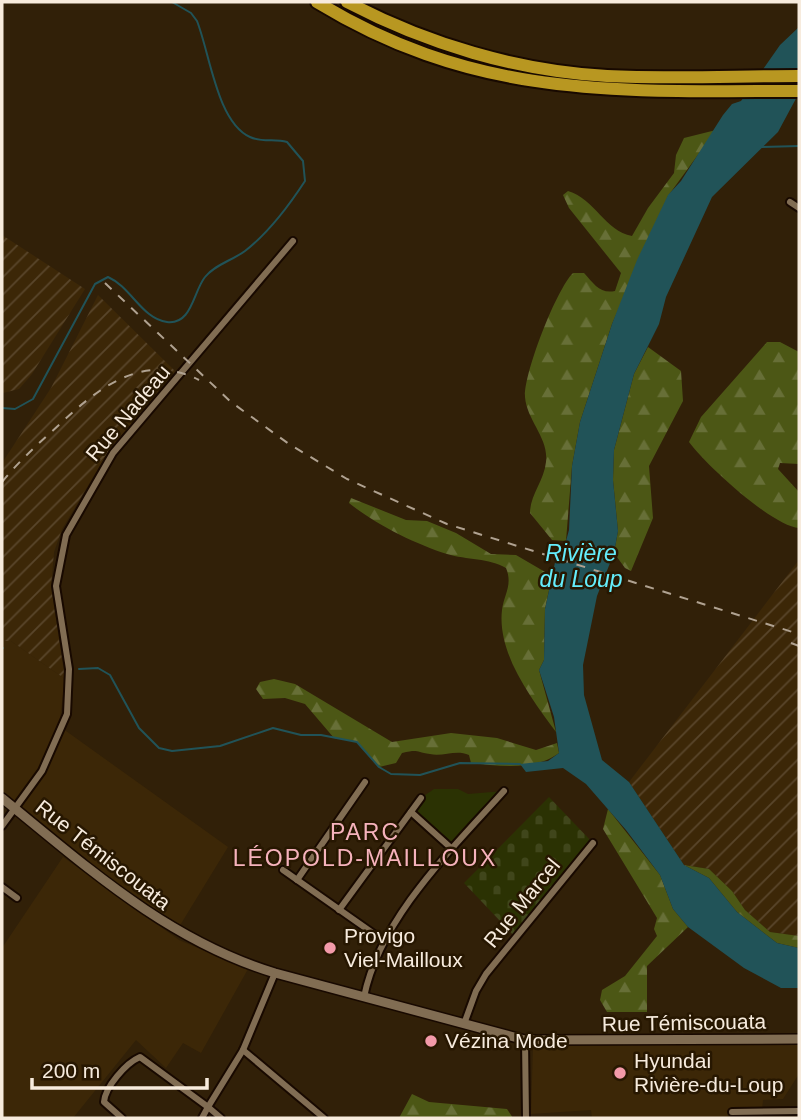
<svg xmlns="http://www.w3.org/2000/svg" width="801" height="1120" font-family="Helvetica,sans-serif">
  <defs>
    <pattern id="industrial-furrows" width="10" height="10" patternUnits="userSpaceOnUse" patternTransform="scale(1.75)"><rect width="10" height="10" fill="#3c2707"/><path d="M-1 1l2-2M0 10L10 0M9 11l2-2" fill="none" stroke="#59462b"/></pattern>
    <pattern id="forest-firs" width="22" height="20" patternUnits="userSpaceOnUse" patternTransform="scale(1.75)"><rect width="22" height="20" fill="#4c5715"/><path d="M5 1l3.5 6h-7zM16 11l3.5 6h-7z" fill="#676f37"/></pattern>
    <pattern id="cemetery-stones" width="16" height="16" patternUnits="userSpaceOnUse" patternTransform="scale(1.75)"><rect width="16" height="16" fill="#2b3203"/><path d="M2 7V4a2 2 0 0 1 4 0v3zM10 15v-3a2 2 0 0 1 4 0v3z" fill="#40461b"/></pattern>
  </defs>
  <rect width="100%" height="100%" fill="#312008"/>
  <g fill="#3c2707">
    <polygon points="2,641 11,641 65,679 59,726 228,847 179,927 130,896 2,792"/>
    <polygon points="63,857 179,940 248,969 201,1053 183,1043 166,1068 136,1040 73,1118 2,1118 2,948"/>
    <polygon points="799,1044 799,1074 783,1099 763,1100 762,1110 729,1110 727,1118 592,1118 591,1110 531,1114 533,1046"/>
  </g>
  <g fill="url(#industrial-furrows)">
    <polygon points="2,235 85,289 32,374 19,389 3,393"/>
    <polygon points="98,295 175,371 108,452 62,529 54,552 51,587 65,679 11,641 2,641 2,463 51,388"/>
    <polygon points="799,560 799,936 770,932 745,910 732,891 709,869 684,865 629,782"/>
  </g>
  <polygon fill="#2b3203" points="434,789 458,789 468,794 504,791 451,848 411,812 421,798"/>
  <g fill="url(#forest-firs)">
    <path d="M 716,130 L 668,196 L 612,324 L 580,422 L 572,466 L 566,541 L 552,540 L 530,513 C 530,495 544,481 546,462 C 549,438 527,421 525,397 C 524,373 556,290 573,273 L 584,273 C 594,284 600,294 615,291 L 621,273 L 569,208 L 563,195 L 568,191 C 595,199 605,231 632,236 L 648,208 L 674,173 L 676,155 L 684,138 Z"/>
    <path d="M 767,342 L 780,342 L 799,352 L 799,464 L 780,463 L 778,469 L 799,492 L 799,528 C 772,526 706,465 689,442 L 701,417 Z"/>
    <polygon points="648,347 681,371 683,401 649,466 653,518 631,571 625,568 614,553 618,531 613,480 614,450 634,374"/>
    <path d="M 351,498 L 406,520 L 427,521 L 456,533 L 491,554 L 516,555 L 552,576 L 545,609 L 544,660 L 539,670 L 556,732 C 532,699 497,654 502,610 C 504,594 513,585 506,568 C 489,558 467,560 447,554 C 415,544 375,524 349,503 Z"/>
    <path d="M 274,679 L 295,684 L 392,742 L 451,733 L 497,738 L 536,750 L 557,743 L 559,753 C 535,771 499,766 471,763 L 469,755 C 456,749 443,757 430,754 C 415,752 419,749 402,753 L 396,763 L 379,767 L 357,742 L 334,738 L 305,704 L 285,698 L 263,699 L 256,689 L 260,682 Z"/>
    <polygon points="608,809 660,875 673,909 688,927 647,966 647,1012 607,1012 600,1000 602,990 625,976 657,936 654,929 657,918 603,829"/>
    <polygon points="684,865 709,869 732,891 745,910 770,932 799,936 799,948 777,943 737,912 709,878"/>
    <polygon points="412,1094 429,1102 507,1109 513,1118 399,1118"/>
  </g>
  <polygon fill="url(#cemetery-stones)" points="549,797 593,843 517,939 464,883"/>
  <polygon fill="#215358" points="799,27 799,93 778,132 712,197 666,297 659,324 634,374 614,450 613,480 618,531 614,553 597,596 583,665 584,695 602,760 629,782 684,865 709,878 737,912 777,943 799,948 799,988 781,988 744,968 688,927 673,909 660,875 626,830 586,784 563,768 526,772 520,764 548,761 559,753 554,717 539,670 544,660 545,609 557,553 566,541 569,530 572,466 580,422 612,324 637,260 668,195 681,181 723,115 732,104 741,101 780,45"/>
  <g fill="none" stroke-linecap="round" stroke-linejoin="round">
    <g stroke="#215358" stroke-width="2">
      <polyline points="761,147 799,146"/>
      <path d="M 2,408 L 15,409 L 33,399 L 95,284 L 108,277 C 131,287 142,319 167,322 C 192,325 193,292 205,277 C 214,265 233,260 245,251 C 267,234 290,204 305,181 L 303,161 L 287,142 C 275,138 263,143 250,137 C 217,122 210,54 197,21 L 191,13 L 172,2"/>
      <polyline points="2,649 3,648"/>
      <polyline points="79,669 98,668 110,675 139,728 159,748 172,751 220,746 273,728 301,735 321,735 357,742 379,767 391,774 420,775 460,763 520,764"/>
    </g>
    <defs>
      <g id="street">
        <polyline points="790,202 799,208"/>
        <polyline points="411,812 451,848"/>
        <polyline points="2,826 42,771 67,714 69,669 56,586 66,535 113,453 293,241"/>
        <polyline points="283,870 384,941"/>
        <polyline points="297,880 365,782"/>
        <polyline points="2,887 17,898"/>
        <polyline points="339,910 421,798"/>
        <path d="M 364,997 C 380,918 452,849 504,791"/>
        <polyline points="464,1024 476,991 486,974 593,843"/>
        <polyline points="525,1040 526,1118"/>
        <polyline points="243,1050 324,1118"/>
        <polyline points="732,1112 799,1111"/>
        <path d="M 122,1118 L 104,1102 C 105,1087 126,1063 140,1057 L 208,1107 L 243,1050 L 275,973"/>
        <polyline points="202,1118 208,1107 221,1118"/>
      </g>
      <path id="secondary" d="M 2,798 C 87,867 167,940 275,973 L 525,1040 L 799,1039"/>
      <g id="highway">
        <path d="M 317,2 C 478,100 619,91 799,91"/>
        <path d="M 347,2 C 427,44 517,71 607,76 C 671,79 735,76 799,76"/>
      </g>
    </defs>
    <use href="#street" stroke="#180900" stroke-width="10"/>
    <use href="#secondary" stroke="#180900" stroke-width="12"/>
    <use href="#highway" stroke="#180900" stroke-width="16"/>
    <use href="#street" stroke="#816d53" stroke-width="6"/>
    <use href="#secondary" stroke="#816d53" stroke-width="9"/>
    <use href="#highway" stroke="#b89721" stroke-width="12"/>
    <g stroke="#b0a291" stroke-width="2" stroke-dasharray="9 9" stroke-linecap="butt">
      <polyline points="105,283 231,402 289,444 347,479 447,524 799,634"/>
      <path d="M 2,482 C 19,461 39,443 60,424 C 99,387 144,352 199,380"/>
      <polyline points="791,643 799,646"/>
    </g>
  </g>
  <g fill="#f39aa9" stroke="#271701" stroke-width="2.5">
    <circle cx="330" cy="948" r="7"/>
    <circle cx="431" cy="1041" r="7"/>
    <circle cx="620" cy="1073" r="7"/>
  </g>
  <g text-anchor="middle" stroke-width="5" stroke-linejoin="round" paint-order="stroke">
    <g font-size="21" fill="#f7ebdd" stroke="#271701">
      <text transform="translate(128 413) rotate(-50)" y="7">Rue Nadeau</text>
      <text transform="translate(103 855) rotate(38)" y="7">Rue Témiscouata</text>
      <text transform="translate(522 903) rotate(-51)" y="7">Rue Marcel</text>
      <text transform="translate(684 1023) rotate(-1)" y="7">Rue Témiscouata</text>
    </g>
    <g font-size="21" fill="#f7ebdd" stroke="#271701" text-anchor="start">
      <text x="344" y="943">Provigo<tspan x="344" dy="24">Viel-Mailloux</tspan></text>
      <text x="445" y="1048">Vézina Mode</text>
      <text x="634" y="1068">Hyundai<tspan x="634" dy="24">Rivière-du-Loup</tspan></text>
    </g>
    <g font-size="23" font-style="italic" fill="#64edfb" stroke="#271701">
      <text x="581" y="561">Rivière<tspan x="581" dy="26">du Loup</tspan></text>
    </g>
    <g font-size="23" letter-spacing="2" fill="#f6b2bc" stroke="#271701">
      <text x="365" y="840">PARC<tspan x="365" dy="26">LÉOPOLD-MAILLOUX</tspan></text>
    </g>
  </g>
  <rect width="801" height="1120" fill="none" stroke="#f7ebdd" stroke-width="7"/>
  <path d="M32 1078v10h175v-10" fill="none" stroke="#f7ebdd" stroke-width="3.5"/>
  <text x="42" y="1078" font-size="21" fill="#f7ebdd" stroke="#271701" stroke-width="5" paint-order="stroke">200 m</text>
</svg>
